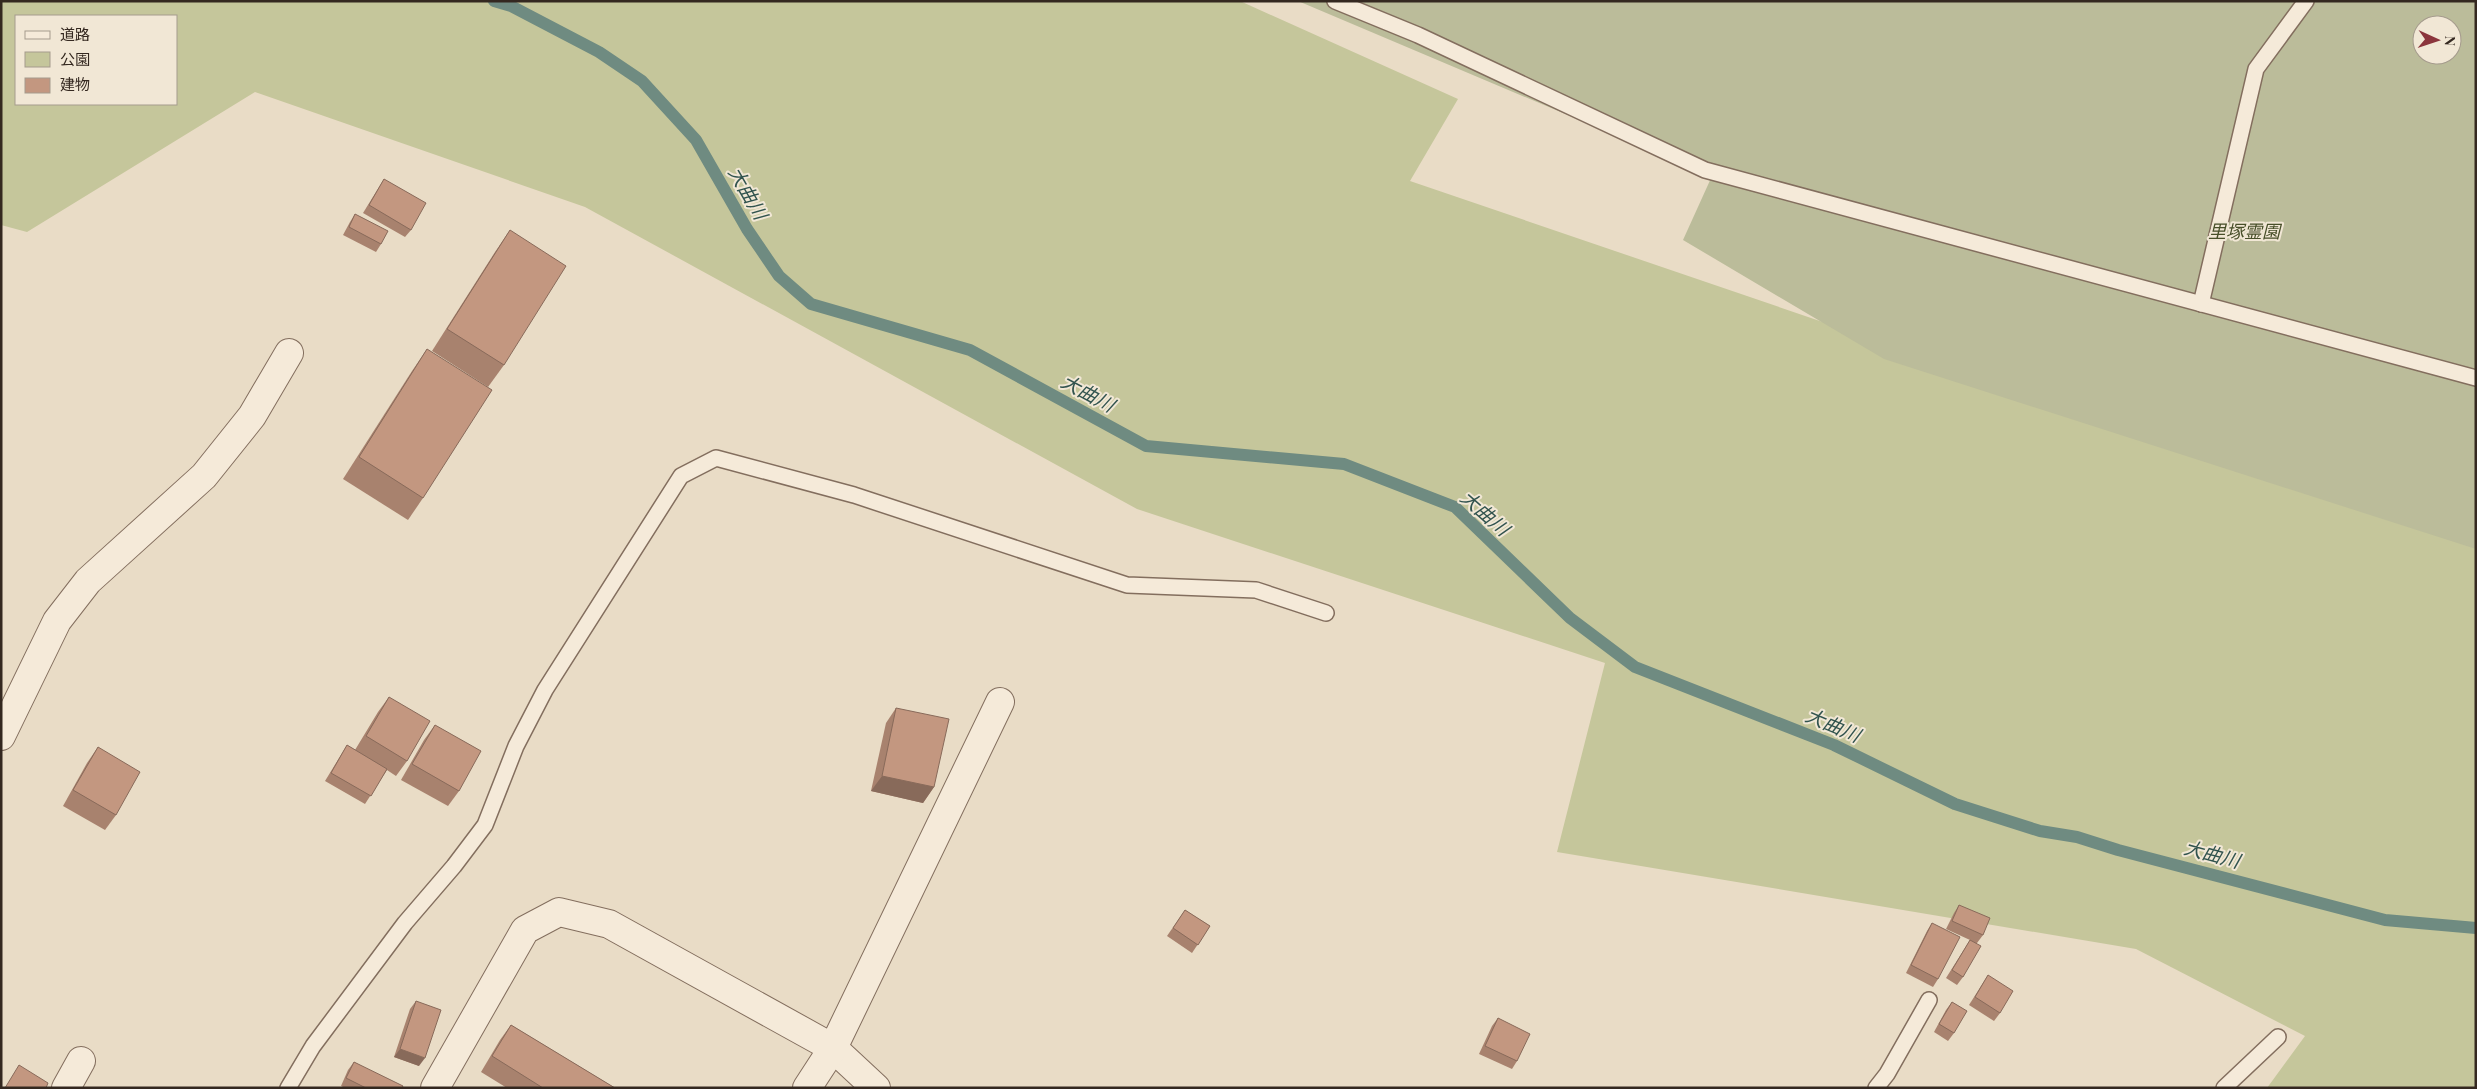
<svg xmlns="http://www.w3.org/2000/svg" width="2477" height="1089" font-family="'Playfair Display','Noto Sans JP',serif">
  <rect width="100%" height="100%" fill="#e9dcc6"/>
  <path fill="#c5c69b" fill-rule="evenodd" d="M 1,1 L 1240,1 L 1458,99 L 1410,181 L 2397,518 L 2476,542 L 2476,1088 L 2267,1088 L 2305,1036 L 2136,949 L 1557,852 L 1605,663 L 1137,509 L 585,207 L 255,92 L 27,232 L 1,225 ZM 16,16 L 176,16 L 176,104 L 16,104 Z"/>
  <path fill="#bbbc9a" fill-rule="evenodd" d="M 1298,1 L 2476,1 L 2476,549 L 1884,359 L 1683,240 L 1712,176 ZM 2422,25 L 2452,25 L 2452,55 L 2422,55 Z"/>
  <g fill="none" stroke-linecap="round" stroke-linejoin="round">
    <polyline stroke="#6f8b81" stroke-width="12" points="494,1 511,6 599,52 642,81 696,140 747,229 779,276 811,304 970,350 1146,446 1344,464 1455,507 1570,618 1635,667 1834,745 1955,804 2040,831 2077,837 2118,850 2385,920 2476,928"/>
    <defs>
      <g id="service">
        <polyline points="1335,1 1418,35 1705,170 2476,378"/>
        <polyline points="2201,304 2256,69 2306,1"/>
        <polyline points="288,1088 313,1046 405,923 454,866 485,825 516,746 545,690 681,476 716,458 854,495 1127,585 1256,590 1326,613"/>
        <polyline points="1876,1088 1887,1074 1929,1000"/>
        <polyline points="2224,1088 2278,1037"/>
      </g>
      <g id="minor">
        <polyline points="1,736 57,621 88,581 204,476 252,416 289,353"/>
        <polyline points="66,1088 81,1061"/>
        <polyline points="435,1088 525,930 559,912 609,924 833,1048 876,1088"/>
        <polyline points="807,1088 833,1048 1000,702"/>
      </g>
    </defs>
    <use href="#service" stroke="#836e5e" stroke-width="18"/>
    <use href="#minor" stroke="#836e5e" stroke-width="30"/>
    <use href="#service" stroke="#f5ead9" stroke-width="15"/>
    <use href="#minor" stroke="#f5ead9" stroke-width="28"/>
  </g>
  <g fill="#a8826e">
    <polygon points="384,179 411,230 405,237 363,213"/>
    <polygon points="355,214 381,244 376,252 343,235 350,222"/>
    <polygon points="510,230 504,365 488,387 432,351 495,252"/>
    <polygon points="427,349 423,498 408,520 343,479 412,371"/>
    <polygon points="389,697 407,761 396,776 387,770 365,804 325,781 347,745 355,750 378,712"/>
    <polygon points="896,708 934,787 923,803 871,791 886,723"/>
    <polygon points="435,725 459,791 448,806 401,780 424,740"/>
    <polygon points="98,747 116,815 105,830 63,806 87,763"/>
    <polygon points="1959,905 1983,935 1977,943 1963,977 1957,985 1946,978 1970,940 1946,929 1954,913"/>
    <polygon points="1185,910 1210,926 1192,953 1167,936"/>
    <polygon points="1932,923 1938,979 1933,987 1906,973 1927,931"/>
    <polygon points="1988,975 2000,1013 1994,1021 1969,1005"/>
    <polygon points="416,1001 419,1066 394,1057 410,1009"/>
    <polygon points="1952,1002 1954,1033 1948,1041 1934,1032 1946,1010"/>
    <polygon points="1498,1018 1517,1061 1512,1069 1479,1054 1492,1026"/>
    <polygon points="511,1025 615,1088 507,1088 481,1072 500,1040"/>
    <polygon points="354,1062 402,1088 345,1088 341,1086 348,1070"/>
  </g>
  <g fill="#886a5a">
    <polygon points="882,776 934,787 923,803 871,791"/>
    <polygon points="400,1049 425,1058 419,1066 394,1057"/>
  </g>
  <g fill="#c39780" stroke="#886a5a">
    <polygon points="384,179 426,203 411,230 369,205"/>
    <polygon points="355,214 388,231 381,244 349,227"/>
    <polygon points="510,230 566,266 504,365 447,329"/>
    <polygon points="427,349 492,390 423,498 359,457"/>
    <polygon points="389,697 430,721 407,761 366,736"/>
    <polygon points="896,708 949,719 934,787 882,776"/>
    <polygon points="435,725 481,751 459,791 412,764"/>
    <polygon points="347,745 387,769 371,796 331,773"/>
    <polygon points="98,747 140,772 116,815 73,790"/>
    <polygon points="1959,905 1990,918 1983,935 1952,921"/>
    <polygon points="1185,910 1210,926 1198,945 1173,928"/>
    <polygon points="1932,923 1960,937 1938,979 1911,965"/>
    <polygon points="1970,940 1981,946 1963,977 1952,970"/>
    <polygon points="1988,975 2013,991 2000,1013 1975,997"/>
    <polygon points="416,1001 441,1010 425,1058 400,1049"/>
    <polygon points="1952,1002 1967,1011 1954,1033 1939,1024"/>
    <polygon points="1498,1018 1530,1034 1517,1061 1485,1046"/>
    <polygon points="511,1025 615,1088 543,1088 492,1056"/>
    <polygon points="354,1062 403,1086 402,1088 366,1088 346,1078"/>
    <polygon points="19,1065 48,1083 46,1088 5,1088"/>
  </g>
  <g text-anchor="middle" stroke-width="4" stroke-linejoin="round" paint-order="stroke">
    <g font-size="18" font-style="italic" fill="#484f29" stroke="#f1e7d5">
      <text x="2244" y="238">里塚霊園</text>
    </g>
    <g font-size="19" font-style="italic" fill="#31534e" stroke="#f1e7d5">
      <text transform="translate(748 193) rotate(60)" y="7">大曲川</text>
      <text transform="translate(1088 393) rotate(28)" y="7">大曲川</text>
      <text transform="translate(1485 513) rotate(41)" y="7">大曲川</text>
      <text transform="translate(1833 725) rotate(23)" y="7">大曲川</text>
      <text transform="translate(2212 854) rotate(15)" y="7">大曲川</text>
    </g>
  </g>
  <rect width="2477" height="1089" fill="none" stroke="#342820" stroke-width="5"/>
  <rect x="15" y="15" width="162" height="90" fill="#f1e7d5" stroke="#a59b8d"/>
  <rect x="25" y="31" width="25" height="8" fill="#f5ead9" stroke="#a59b8d"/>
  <text x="60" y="40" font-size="15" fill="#342820">道路</text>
  <rect x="25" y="52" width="25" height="15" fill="#c5c69b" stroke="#a59b8d"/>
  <text x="60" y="65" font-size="15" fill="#342820">公園</text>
  <rect x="25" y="78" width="25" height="15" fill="#c39780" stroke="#a59b8d"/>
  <text x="60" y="90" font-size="15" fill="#342820">建物</text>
  <g transform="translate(2437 40) rotate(93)"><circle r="24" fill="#f1e7d5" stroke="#a59b8d"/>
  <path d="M0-4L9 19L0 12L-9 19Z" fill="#8b353c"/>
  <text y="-8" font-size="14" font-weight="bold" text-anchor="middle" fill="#342820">N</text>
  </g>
</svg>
